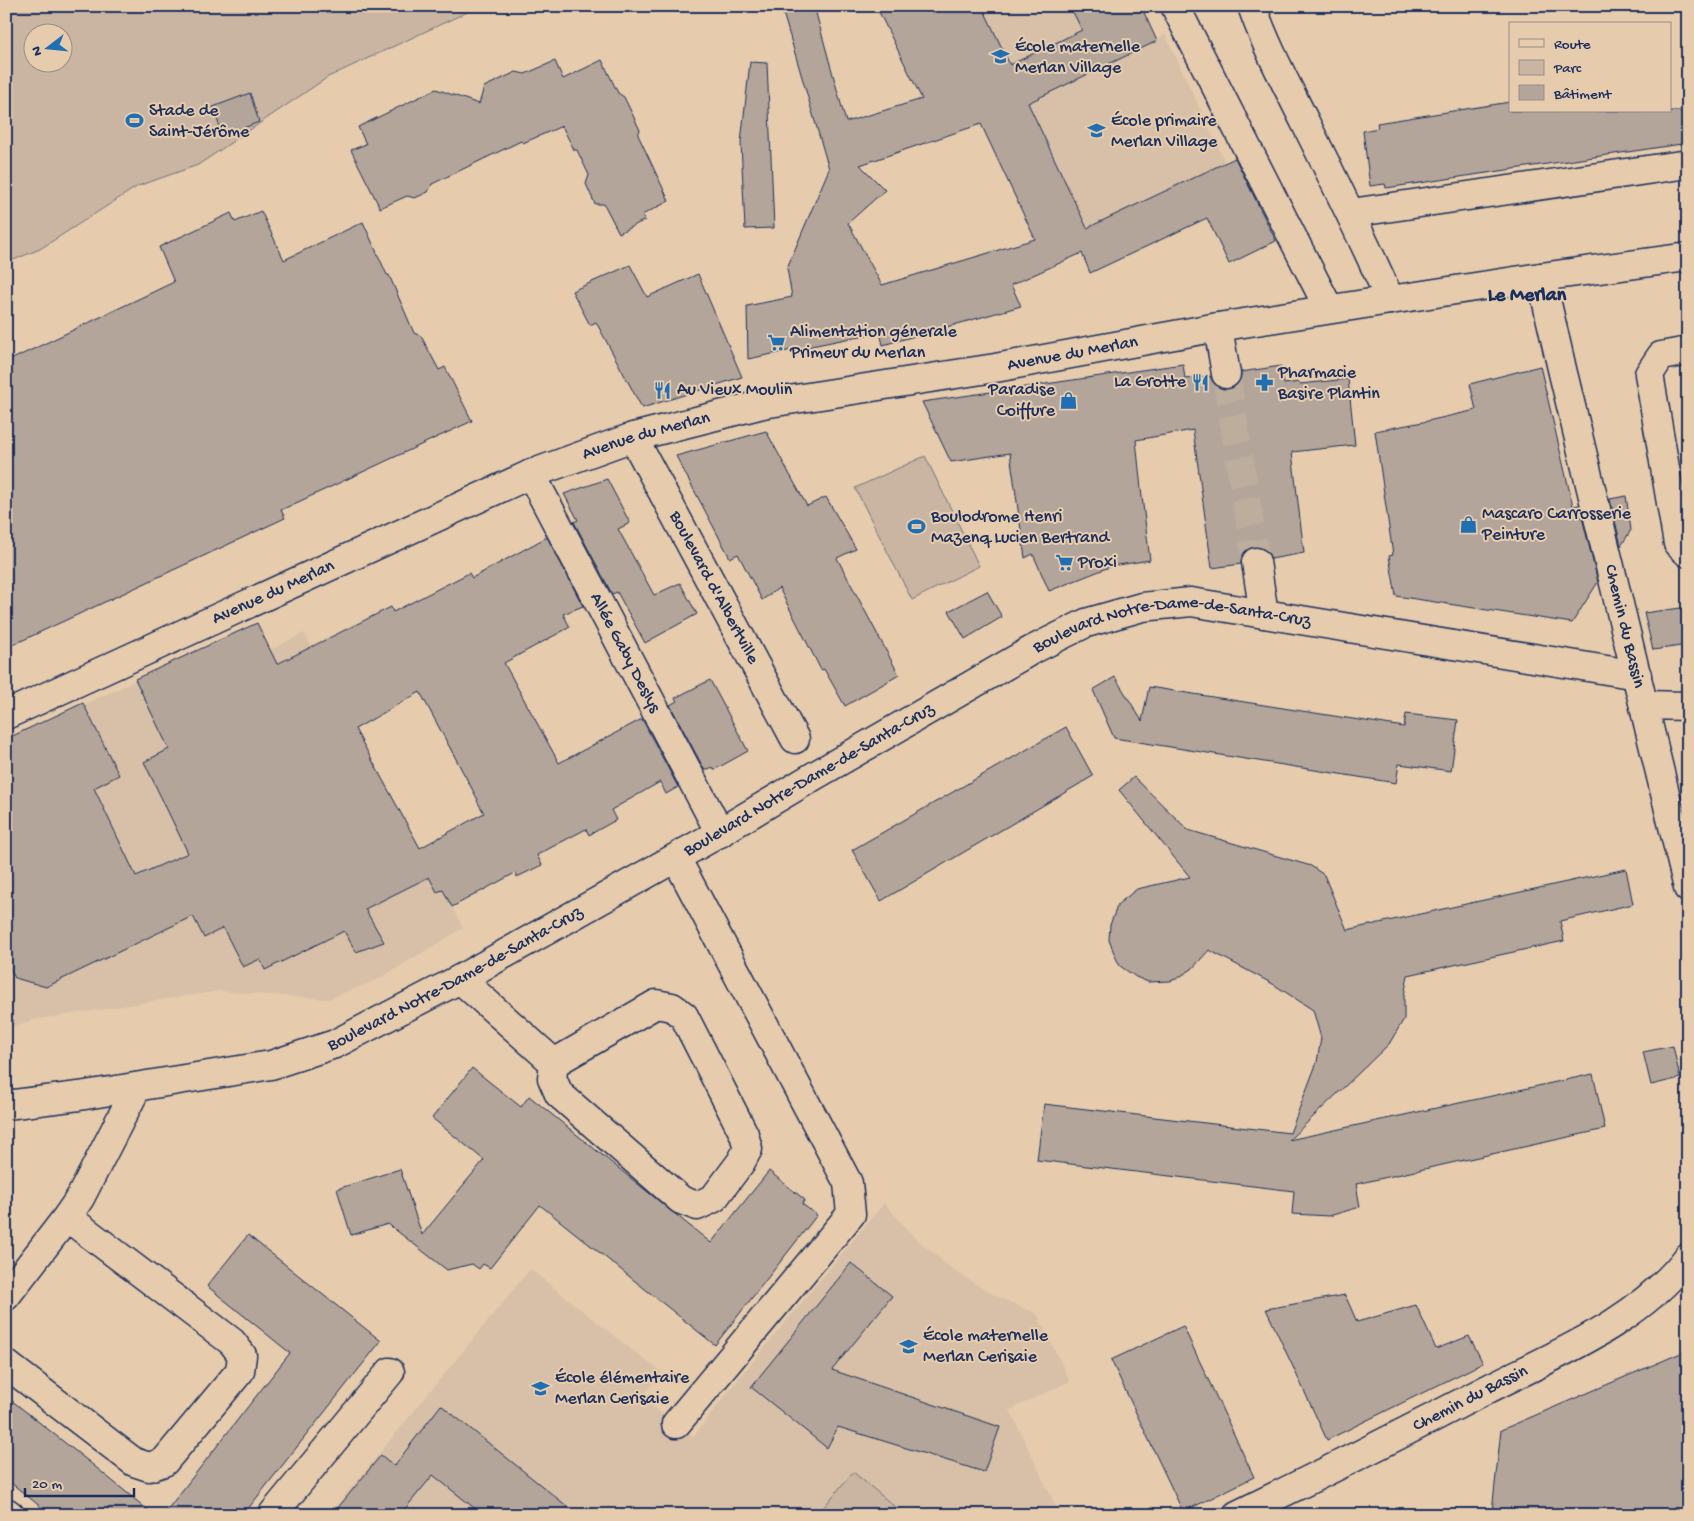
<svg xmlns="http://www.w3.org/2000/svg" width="1694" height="1521" viewBox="0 0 1694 1521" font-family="'Gochi Hand',sans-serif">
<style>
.built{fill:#d7c0a7}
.green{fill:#c9b5a1;stroke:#727280;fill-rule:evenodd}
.building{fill:#b3a599;stroke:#1b2f5e;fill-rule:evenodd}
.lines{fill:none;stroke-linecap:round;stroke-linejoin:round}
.minor-tunnel{stroke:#bdad9d;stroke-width:28;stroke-dasharray:28 14;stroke-linecap:butt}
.minor-casing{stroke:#1b2f5e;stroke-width:31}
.minor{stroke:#e6ccad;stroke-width:28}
.labels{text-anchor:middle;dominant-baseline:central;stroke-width:4;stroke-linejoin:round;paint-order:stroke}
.poi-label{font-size:18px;fill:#1b2f5e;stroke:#e6ccad;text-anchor:start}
.street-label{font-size:18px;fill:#1b2f5e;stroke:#e6ccad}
.quarter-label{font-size:20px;font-weight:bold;fill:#1b2f5e;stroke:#e6ccad}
</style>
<rect width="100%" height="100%" fill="#e6ccad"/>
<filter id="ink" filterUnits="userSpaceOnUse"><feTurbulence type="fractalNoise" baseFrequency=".02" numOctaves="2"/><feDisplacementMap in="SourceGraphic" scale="10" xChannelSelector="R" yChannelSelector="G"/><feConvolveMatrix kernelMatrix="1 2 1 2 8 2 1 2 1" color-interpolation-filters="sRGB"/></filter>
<g filter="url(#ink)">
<path class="built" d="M 925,6 L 1141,6 L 1157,41 L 1165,34 L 1225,162 L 1241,156 L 1252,179 L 1248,182 L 1276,241 L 1229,264 L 1207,218 L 1090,273 L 1081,253 L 1049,268 Z
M 256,623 L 270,650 L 304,633 L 463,928 L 377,980 L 328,999 L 219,991 L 33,1020 L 6,1029 L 6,742 Z
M 884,1203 L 913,1236 L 954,1271 L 998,1297 L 1037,1314 L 1070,1381 L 1010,1410 L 1056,1507 L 1084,1515 L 329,1515 L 530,1269 L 642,1358 L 662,1372 L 641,1398 L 693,1437 L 739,1378 Z"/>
<path class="green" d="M 6,6 L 480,6 L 328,77 L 198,165 L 138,186 L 40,249 L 6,263 ZM 32,32 L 62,32 L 62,62 L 32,62 Z
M 925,456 L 979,566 L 912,600 L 855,488 Z
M 853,1472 L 905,1515 L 817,1515 Z"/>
<path class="building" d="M 781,6 L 814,6 L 846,122 L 922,99 L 876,6 L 982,6 L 1010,65 L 1082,30 L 1070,6 L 1141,6 L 1157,41 L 1028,103 L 1087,228 L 1235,158 L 1276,241 L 1229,264 L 1207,218 L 1090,273 L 1082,253 L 1011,285 L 1021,306 L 883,345 L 880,332 L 748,359 L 747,306 L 792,297 L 787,268 L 829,169 ZM 981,124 L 1035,239 L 882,285 L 848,223 L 885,190 L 860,165 Z
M 602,60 L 618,93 L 624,97 L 640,130 L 638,135 L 669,201 L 642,215 L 645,220 L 619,233 L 604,204 L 595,204 L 586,184 L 589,175 L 577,150 L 574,150 L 562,126 L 523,143 L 521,141 L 432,184 L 428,192 L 415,198 L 407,196 L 380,208 L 351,150 L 366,144 L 358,127 L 436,89 L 479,104 L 484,87 L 516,72 L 525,74 L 555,61 L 563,79 Z
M 750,62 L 767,63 L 774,228 L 745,229 L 741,142 Z
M 250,93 L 259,122 L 223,136 L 213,107 Z
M 1510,102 L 1510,111 L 1688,111 L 1688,143 L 1386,188 L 1385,184 L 1370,186 L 1363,131 L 1378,128 L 1377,123 Z
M 261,211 L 284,260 L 363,222 L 387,275 L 389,275 L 414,333 L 421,336 L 439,370 L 445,367 L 472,421 L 281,510 L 285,518 L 6,648 L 6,362 L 174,282 L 159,247 L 231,213 L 235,222 Z
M 630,265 L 647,297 L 698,274 L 742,377 L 642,408 L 596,322 L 590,325 L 572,291 Z
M 1183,364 L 1185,379 L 1210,376 L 1214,384 L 1220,388 L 1228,389 L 1236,386 L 1240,380 L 1241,372 L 1281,366 L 1284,384 L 1299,382 L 1300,384 L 1348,379 L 1355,445 L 1292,452 L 1304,553 L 1271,559 L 1268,553 L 1262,548 L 1253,547 L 1246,550 L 1242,556 L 1241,564 L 1212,568 L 1193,430 L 1136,440 L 1141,489 L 1150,560 L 1112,566 L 1049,591 L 1033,554 L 1025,558 L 1010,453 L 951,462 L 922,402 Z
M 1540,366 L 1573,506 L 1579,505 L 1598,582 L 1572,623 L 1396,596 L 1389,556 L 1393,555 L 1375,431 L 1423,422 L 1476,410 L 1470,384 Z
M 766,431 L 807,506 L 826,497 L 856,549 L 837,558 L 899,675 L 845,706 L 824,669 L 821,670 L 779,588 L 762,600 L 738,554 L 730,558 L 676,456 Z
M 607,479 L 630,523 L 618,529 L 654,595 L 680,583 L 697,614 L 645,643 L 617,592 L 612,594 L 574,522 L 578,520 L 564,494 Z
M 1626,496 L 1631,530 L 1621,546 L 1610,499 Z
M 547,537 L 583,606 L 563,614 L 570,627 L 504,663 L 559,763 L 642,719 L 678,787 L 666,794 L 660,782 L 611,810 L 616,820 L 589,835 L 586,829 L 537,855 L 542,865 L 517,877 L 515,873 L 452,907 L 443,890 L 437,892 L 429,877 L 365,909 L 384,942 L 356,952 L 344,931 L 265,970 L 260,959 L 243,967 L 223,928 L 204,938 L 193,916 L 46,987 L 15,978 L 6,961 L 6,739 L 83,703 L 119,775 L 94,788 L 136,876 L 188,853 L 144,762 L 169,749 L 135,679 L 257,623 L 277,664 L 391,607 L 393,612 L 469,573 L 472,578 ZM 420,692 L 478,800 L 477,801 L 484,813 L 420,848 L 355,729 Z
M 987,591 L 1002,617 L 965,639 L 949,611 Z
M 1688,607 L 1688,645 L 1653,650 L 1644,613 Z
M 1115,677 L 1142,721 L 1149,687 L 1404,727 L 1406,714 L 1458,720 L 1451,771 L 1399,764 L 1396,783 L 1114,738 L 1093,690 Z
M 710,680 L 748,751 L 714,770 L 712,767 L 705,771 L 670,705 L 677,701 L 675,698 Z
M 1066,727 L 1093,776 L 881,901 L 852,850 Z
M 1134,777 L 1188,830 L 1311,866 L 1324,875 L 1347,930 L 1626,869 L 1633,904 L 1560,921 L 1564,941 L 1408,975 L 1404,996 L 1404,1019 L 1389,1044 L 1289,1140 L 1593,1074 L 1605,1129 L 1356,1184 L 1360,1207 L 1329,1216 L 1292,1214 L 1294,1191 L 1037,1160 L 1044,1104 L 1290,1133 L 1317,1062 L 1321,1038 L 1313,1010 L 1273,984 L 1209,950 L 1192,969 L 1176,979 L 1170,981 L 1148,982 L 1136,977 L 1120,966 L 1116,958 L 1109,940 L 1110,925 L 1118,904 L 1137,889 L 1190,877 L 1119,790 Z
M 1673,1046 L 1680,1078 L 1651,1085 L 1643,1052 Z
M 472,1068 L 521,1107 L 529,1096 L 711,1243 L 769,1171 L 805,1200 L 802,1204 L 817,1215 L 715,1345 L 540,1205 L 490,1268 L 483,1264 L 479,1269 L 472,1264 L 447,1270 L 388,1224 L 351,1235 L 337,1189 L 400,1169 L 422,1235 L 484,1160 L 432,1118 Z
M 248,1235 L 381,1341 L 243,1515 L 163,1515 L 290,1353 L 207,1286 Z
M 851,1263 L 892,1296 L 832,1370 L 1000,1427 L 984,1472 L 838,1427 L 827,1448 L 751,1387 Z
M 1345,1295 L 1357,1322 L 1416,1305 L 1436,1349 L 1469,1336 L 1483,1363 L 1327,1440 L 1266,1309 Z
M 1183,1326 L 1254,1477 L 1183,1512 L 1111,1360 Z
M 1688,1350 L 1688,1515 L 1527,1515 L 1492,1511 L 1501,1430 Z
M 6,1396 L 93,1465 L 154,1515 L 51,1515 L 6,1479 Z
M 441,1405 L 456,1417 L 578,1515 L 483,1515 L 433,1475 L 400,1515 L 332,1515 L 381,1455 L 394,1466 Z"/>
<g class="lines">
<path class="minor-tunnel" d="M 1226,374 L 1256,562"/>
<defs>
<g id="minor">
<path d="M 1175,6 L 1329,309"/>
<path d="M 1252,6 C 1266,47 1287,85 1306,124 C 1335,182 1364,240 1390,300"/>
<path d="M 1351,213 L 1688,164"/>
<path id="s1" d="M 1541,277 L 1562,369 L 1688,888"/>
<path d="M 1218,327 L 1226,374"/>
<path d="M 1688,351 L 1661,356 L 1649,374 L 1678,544 L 1688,553"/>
<path id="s2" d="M 633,437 L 795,739"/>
<path id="s3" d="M 531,474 L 720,833"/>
<path d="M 1256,562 L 1264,614"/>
<path d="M 1644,705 L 1688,706"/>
<path id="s4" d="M 6,715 L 531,474 L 633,437 L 763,404 L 995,368 L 1218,327 L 1390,300 L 1541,277 L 1688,257"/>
<path d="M 460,979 L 554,1063 L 552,1078 L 559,1094 L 681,1200 L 697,1206 L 714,1198 L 741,1162 L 748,1149 L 744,1134 L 684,1016 L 672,1007 L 656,1004 L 554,1063"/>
<path id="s5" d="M 6,1105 L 79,1096 L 271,1065 L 335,1044 L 460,979 L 707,840 L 814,776 L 1032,650 L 1086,623 L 1142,607 L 1191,602 L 1637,675"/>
<path d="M 6,1296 L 67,1217 L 80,1198 L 137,1087"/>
<path d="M 6,1364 L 134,1462 L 149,1467 L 164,1462 L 240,1371 L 242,1355 L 232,1342 L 67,1217"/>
<path d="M 676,1424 L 851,1214 L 848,1183 L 676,858"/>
<path d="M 6,1512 L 10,1515"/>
<path d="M 272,1515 L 390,1372"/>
<path id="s6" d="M 1237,1515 C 1320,1475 1402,1434 1484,1391 C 1556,1354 1638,1323 1688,1257"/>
</g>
</defs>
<use href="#minor" class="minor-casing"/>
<use href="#minor" class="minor"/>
</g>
</g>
<defs>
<symbol id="school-bare" viewBox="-9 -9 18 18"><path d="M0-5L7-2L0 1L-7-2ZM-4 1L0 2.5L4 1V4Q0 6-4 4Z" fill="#1f6fb2" stroke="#e6ccad" stroke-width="2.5" paint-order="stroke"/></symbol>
<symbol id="stadium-bare" viewBox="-9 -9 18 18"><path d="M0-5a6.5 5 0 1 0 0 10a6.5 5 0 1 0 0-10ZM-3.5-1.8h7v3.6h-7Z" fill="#1f6fb2" stroke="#e6ccad" stroke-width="2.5" paint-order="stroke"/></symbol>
<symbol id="supermarket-bare" viewBox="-9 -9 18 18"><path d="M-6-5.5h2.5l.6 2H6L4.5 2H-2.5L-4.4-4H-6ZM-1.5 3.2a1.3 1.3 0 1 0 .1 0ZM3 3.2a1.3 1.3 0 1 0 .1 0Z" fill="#1f6fb2" stroke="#e6ccad" stroke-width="2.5" paint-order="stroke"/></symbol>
<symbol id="restaurant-bare" viewBox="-9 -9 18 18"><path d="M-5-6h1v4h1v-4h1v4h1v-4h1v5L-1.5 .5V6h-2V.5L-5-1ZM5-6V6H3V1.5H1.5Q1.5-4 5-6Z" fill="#1f6fb2" stroke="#e6ccad" stroke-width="2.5" paint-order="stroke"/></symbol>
<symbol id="pharmacy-bare" viewBox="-9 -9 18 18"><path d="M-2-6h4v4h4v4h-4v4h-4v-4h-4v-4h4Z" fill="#1f6fb2" stroke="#e6ccad" stroke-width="2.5" paint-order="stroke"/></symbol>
<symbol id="shop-bare" viewBox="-9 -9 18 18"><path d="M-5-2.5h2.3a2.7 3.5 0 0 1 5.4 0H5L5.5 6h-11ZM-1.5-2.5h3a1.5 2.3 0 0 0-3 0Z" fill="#1f6fb2" stroke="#e6ccad" stroke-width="2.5" paint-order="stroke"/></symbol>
</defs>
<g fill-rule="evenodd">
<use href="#school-bare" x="988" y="44" width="25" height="25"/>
<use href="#stadium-bare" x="122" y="108" width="25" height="25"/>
<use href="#school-bare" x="1084" y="118" width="25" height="25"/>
<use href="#supermarket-bare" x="764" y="330" width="25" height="25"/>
<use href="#restaurant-bare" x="1188" y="370" width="25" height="25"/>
<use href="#pharmacy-bare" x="1252" y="370" width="25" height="25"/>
<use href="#restaurant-bare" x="650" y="378" width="25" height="25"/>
<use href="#shop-bare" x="1056" y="388" width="25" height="25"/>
<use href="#shop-bare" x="1456" y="512" width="25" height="25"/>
<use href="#stadium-bare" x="904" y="514" width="25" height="25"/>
<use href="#supermarket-bare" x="1052" y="550" width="25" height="25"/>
<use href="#school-bare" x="896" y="1334" width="25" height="25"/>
<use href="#school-bare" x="528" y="1376" width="25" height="25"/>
</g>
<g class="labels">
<g class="poi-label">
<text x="1015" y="47">École maternelle<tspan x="1015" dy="21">Merlan Village</tspan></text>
<text x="149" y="111">Stade de<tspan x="149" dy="21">Saint-Jérôme</tspan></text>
<text x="1111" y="121">École primaire<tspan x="1111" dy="21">Merlan Village</tspan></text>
<text x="790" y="332">Alimentation génerale<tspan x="790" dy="21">Primeur du Merlan</tspan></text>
<text x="1278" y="373">Pharmacie<tspan x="1278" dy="21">Basire Plantin</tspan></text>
<text x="1186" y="382" text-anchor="end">La Grotte</text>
<text x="677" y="390">Au Vieux Moulin</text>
<text x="1055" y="390" text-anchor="end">Paradise<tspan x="1055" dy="21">Coiffure</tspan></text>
<text x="1482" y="514">Mascaro Carrosserie<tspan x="1482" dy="21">Peinture</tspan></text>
<text x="931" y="517">Boulodrome Henri<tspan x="931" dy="21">Mazenq Lucien Bertrand</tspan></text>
<text x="1078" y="563">Proxi</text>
<text x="923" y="1336">École maternelle<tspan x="923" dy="21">Merlan Cerisaie</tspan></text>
<text x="555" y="1378">École élémentaire<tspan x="555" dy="21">Merlan Cerisaie</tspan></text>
</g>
<g class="street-label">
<text stroke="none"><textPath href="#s4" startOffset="1134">Avenue du Merlan</textPath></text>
<text stroke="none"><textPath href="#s4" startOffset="699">Avenue du Merlan</textPath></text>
<text stroke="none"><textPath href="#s2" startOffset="171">Boulevard d'Albertville</textPath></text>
<text stroke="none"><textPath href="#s4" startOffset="294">Avenue du Merlan</textPath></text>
<text stroke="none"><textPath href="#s1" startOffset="359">Chemin du Bassin</textPath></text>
<text stroke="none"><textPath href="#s5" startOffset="1282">Boulevard Notre-Dame-de-Santa-Cruz</textPath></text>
<text stroke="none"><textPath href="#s3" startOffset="202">Allée Gaby Deslys</textPath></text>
<text stroke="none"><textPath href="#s5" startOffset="878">Boulevard Notre-Dame-de-Santa-Cruz</textPath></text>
<text stroke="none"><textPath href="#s5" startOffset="472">Boulevard Notre-Dame-de-Santa-Cruz</textPath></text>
<text stroke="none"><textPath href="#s6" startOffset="261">Chemin du Bassin</textPath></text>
</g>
<g class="quarter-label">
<text x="1527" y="296">Le Merlan</text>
</g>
</g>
<rect width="1694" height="1521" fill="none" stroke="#e6ccad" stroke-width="25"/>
<rect x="12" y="12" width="1669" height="1496" fill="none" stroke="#1b2f5e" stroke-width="2" filter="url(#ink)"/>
<rect x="1509" y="22" width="162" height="90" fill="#e6ccad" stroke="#958d8d"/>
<rect x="1519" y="39" width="25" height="8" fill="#e6ccad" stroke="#958d8d"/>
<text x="1554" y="48" font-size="15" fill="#1b2f5e">Route</text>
<rect x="1519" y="60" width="25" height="15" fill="#c9b5a1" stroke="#958d8d"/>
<text x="1554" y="72" font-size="15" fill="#1b2f5e">Parc</text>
<rect x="1519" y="85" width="25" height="15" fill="#b3a599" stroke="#958d8d"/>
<text x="1554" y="98" font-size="15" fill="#1b2f5e">Bâtiment</text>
<g transform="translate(48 48) rotate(254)"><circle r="24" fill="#e6ccad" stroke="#958d8d"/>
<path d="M0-4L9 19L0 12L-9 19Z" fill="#1f6fb2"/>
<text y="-8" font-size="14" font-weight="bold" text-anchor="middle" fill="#1b2f5e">N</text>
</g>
<path d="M25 1488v8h109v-8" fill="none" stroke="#1b2f5e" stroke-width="2.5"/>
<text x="32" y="1488" font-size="15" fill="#1b2f5e" stroke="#e6ccad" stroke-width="4" paint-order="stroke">20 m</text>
</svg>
